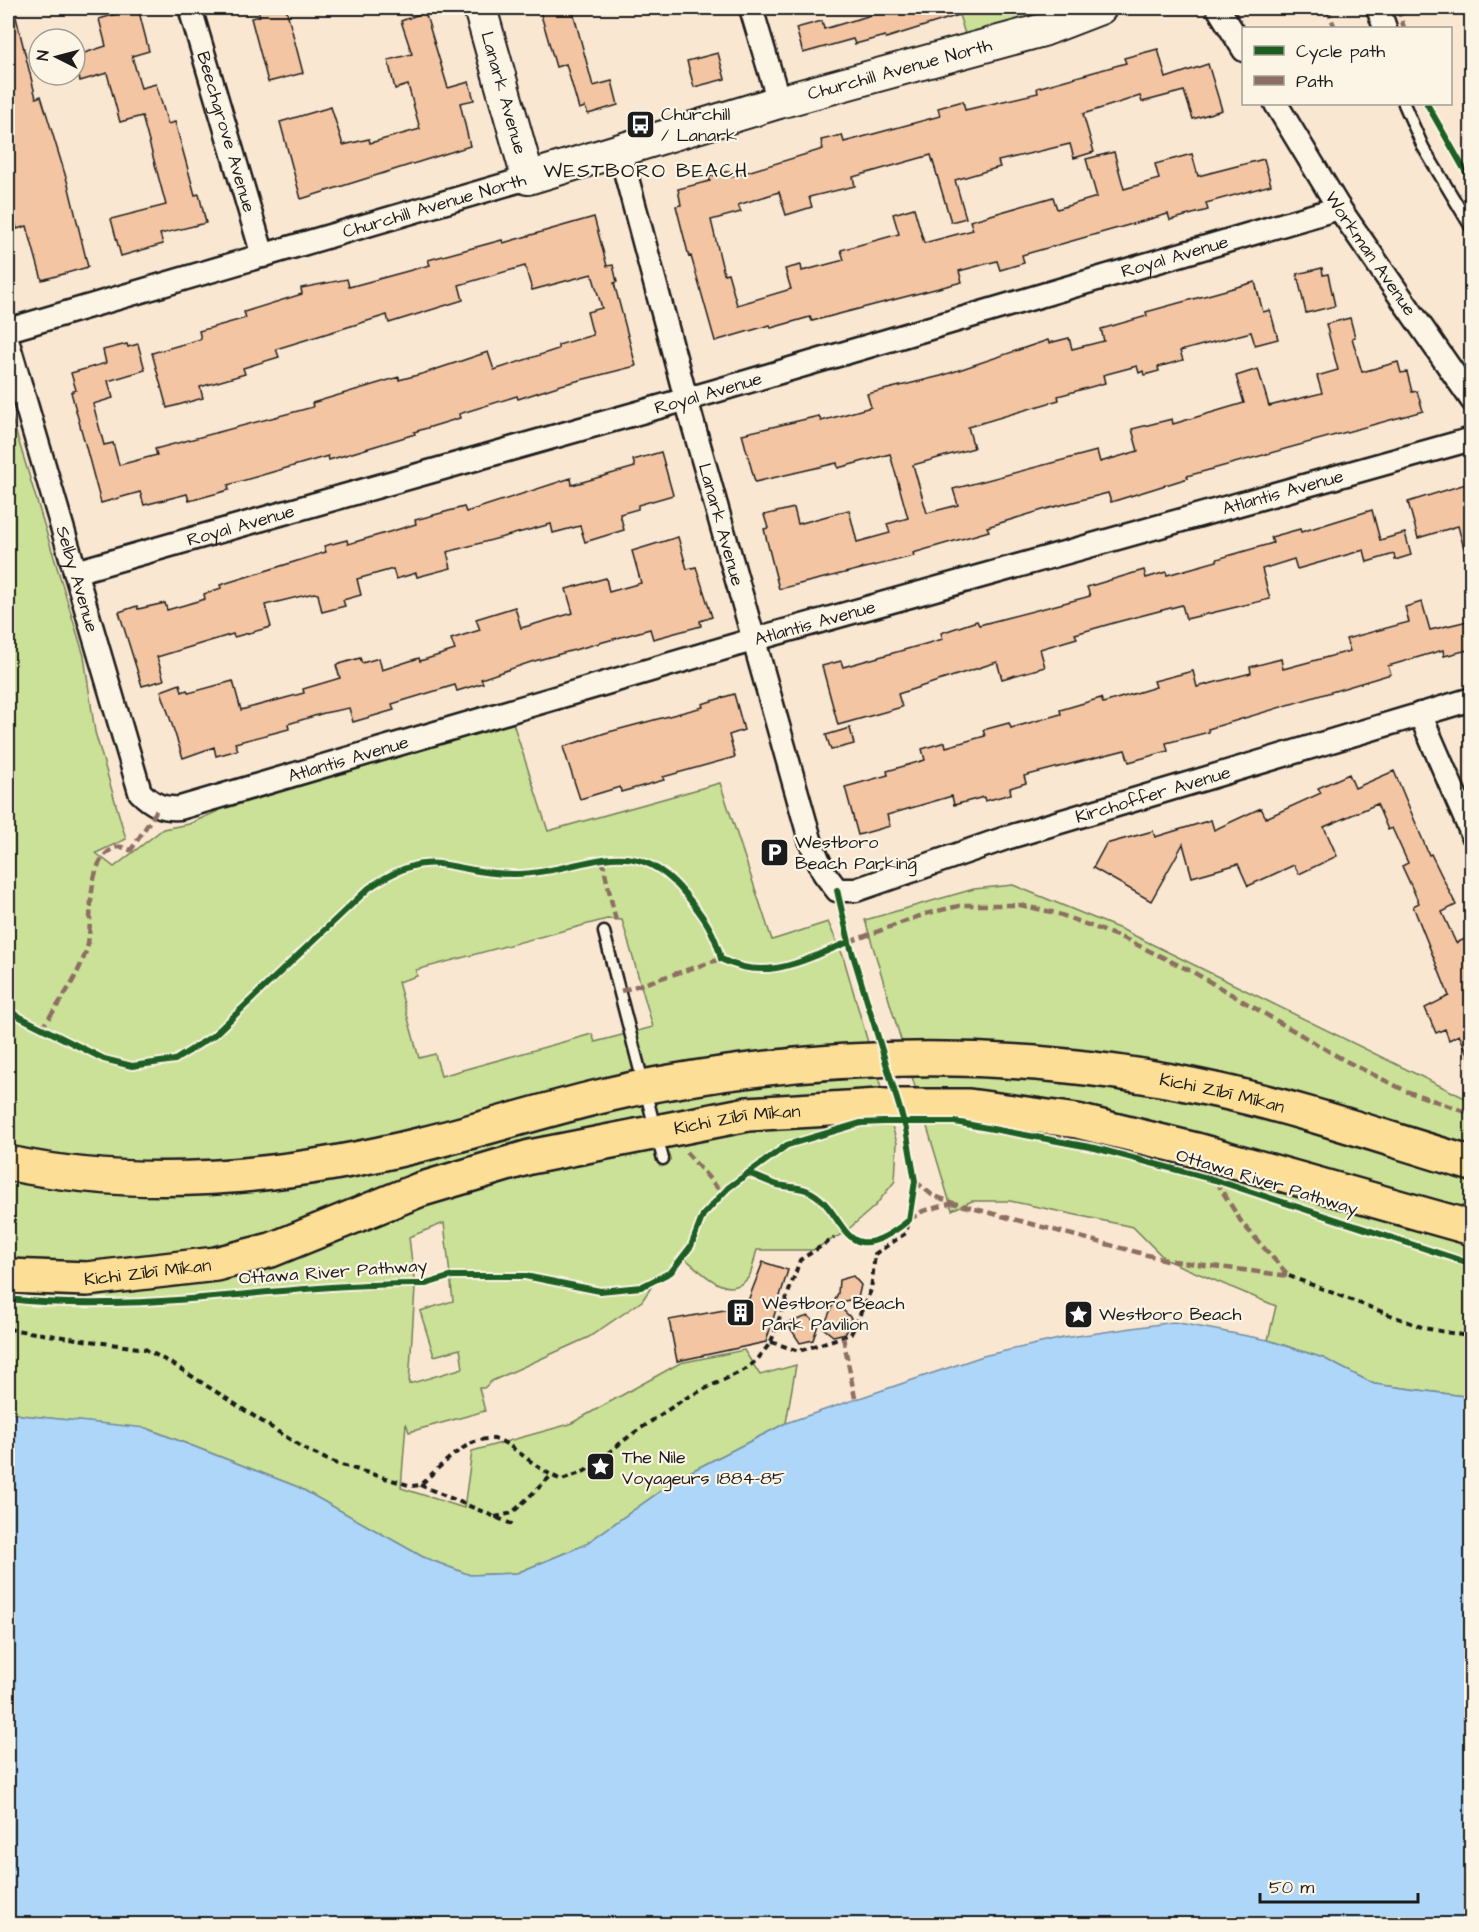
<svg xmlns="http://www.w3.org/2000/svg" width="1479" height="1932" viewBox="0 0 1479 1932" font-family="'Architects Daughter',sans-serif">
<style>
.green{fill:#cae197;stroke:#737e5a;stroke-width:1.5;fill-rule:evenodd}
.water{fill:#add6f8;stroke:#738ca0;stroke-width:1.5}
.building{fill:#f4c5a3;stroke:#1c1c1c;stroke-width:1.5}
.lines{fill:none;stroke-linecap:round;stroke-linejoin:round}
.lane-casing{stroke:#1c1c1c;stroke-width:15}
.street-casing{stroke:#1c1c1c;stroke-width:27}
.secondary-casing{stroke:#1c1c1c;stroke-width:36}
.highway-casing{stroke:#1c1c1c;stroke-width:38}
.path{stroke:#1c1c1c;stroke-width:4;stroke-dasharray:6 4.5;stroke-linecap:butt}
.lane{stroke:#fcf5e5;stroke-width:10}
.street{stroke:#fcf5e5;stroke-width:22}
.secondary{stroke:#fcf5e5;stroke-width:32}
.highway{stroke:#fdde96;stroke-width:33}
.quiet{stroke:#8d6e63;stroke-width:4.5;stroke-dasharray:9 4.5;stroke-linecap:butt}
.cycleway-casing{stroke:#fcf5e5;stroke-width:10}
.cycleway{stroke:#1b5e20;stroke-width:6}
.labels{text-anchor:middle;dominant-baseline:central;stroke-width:4.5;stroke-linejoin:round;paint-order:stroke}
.street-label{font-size:18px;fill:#1c1c1c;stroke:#fcf5e5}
.poi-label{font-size:18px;fill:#1c1c1c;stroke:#fcf5e5;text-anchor:start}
.neighbourhood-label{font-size:20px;letter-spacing:1.5px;fill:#1c1c1c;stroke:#fcf5e5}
</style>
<rect width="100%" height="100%" fill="#fae7d1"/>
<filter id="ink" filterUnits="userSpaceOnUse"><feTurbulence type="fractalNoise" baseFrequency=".0167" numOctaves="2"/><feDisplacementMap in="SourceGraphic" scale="12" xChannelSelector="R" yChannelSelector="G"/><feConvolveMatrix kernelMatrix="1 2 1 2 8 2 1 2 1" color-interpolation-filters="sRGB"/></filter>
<g filter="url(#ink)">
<path class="green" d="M 957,8 L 1078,8 L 967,41 Z
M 8,406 L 84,656 L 95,732 L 126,839 L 96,853 L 114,867 L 163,829 L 189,824 L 220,810 L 513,723 L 548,831 L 720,783 L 772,940 L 828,922 L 843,956 L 897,1143 L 895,1181 L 875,1206 L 844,1233 L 813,1250 L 757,1250 C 754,1258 753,1272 748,1278 C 727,1303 699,1269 682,1256 L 652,1286 L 642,1301 L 589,1337 L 492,1381 L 484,1388 L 479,1388 L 485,1411 L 409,1432 L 406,1423 L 401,1488 L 464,1508 L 472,1451 L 570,1424 L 680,1363 L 744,1350 L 760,1375 L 796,1365 L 786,1423 L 682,1476 L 584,1545 L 517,1573 L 470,1575 L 423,1557 L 298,1487 L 149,1429 L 21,1415 L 8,1411 ZM 607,919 L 622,920 L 653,1027 L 595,1042 L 592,1034 L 441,1076 L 435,1054 L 419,1058 L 398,982 L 417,976 L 416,970 ZM 444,1223 L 453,1301 L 420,1311 L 434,1356 L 460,1349 L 463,1368 L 409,1384 L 415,1288 L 409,1237 Z
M 1013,885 L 1123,930 L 1471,1101 L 1471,1397 L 1374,1384 L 1323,1358 L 1268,1340 L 1276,1306 L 1166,1260 L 1133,1227 L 1010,1201 L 972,1201 L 952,1210 L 865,920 L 974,889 Z"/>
<path class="water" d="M 1174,1322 L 1268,1340 L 1323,1358 L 1374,1384 L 1471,1397 L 1471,1924 L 8,1924 L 8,1411 L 21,1415 L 146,1428 L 298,1487 L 423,1557 L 470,1575 L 517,1573 L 584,1545 L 682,1476 L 786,1423 L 983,1356 L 1063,1338 Z"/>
<path class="building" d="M 138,8 L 149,51 L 132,56 L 141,88 L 156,84 L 168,124 L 175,122 L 195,195 L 199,194 L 206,223 L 160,234 L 163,244 L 121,256 L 111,219 L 166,205 L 142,116 L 120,122 L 107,73 L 80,81 L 75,56 L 106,46 L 99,19 Z
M 257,8 L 286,8 L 303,73 L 268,82 L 251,18 L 260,16 Z
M 539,8 L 572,8 L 593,86 L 612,81 L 618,105 L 588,114 L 585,107 L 579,109 L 566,64 L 556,67 Z
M 895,8 L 971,8 L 972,11 L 886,38 L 885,36 L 855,44 L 853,39 L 803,53 L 796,28 L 822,21 L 824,29 Z
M 14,9 L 36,98 L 41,96 L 68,184 L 88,267 L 42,280 L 27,226 L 17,229 L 8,194 L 8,10 Z
M 425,12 L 448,88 L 469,82 L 474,100 L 460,103 L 470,146 L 301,199 L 280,122 L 331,107 L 343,145 L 369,139 L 370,143 L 420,129 L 408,85 L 395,89 L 388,60 L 412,54 L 401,21 Z
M 1158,49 L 1166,78 L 1208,64 L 1222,110 L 1193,119 L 1184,91 L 1142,102 L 1140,96 L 1083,114 L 1094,152 L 1074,158 L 1070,144 L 998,161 L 1000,167 L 955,180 L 966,218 L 951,222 L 931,155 L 853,177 L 855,186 L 809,197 L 812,207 L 786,215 L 779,192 L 738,205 L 741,212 L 711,220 L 724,274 L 728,273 L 737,305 L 791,289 L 785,269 L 801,265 L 802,271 L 844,260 L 841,250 L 899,234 L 893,214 L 914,208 L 924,243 L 973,230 L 970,221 L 1053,197 L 1057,209 L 1097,197 L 1086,159 L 1114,152 L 1124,189 L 1159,179 L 1155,164 L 1192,154 L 1198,176 L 1264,159 L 1271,185 L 1206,203 L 1208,210 L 1170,220 L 1168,214 L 1022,255 L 1024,263 L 1000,270 L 997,261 L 959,271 L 962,282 L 812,321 L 810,317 L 771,328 L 770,325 L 715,341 L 691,256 L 689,257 L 676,206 L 681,205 L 678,189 L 710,181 L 709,177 L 729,171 L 731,177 L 823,149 L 821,140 L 842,135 L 844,142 L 940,116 L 938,108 L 963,101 L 965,110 L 1038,93 L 1037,88 L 1126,63 L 1124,58 Z
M 718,53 L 725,79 L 694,87 L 687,61 Z
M 594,217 L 607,266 L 613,265 L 617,282 L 614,283 L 636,366 L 561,385 L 518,399 L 517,396 L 459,414 L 460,418 L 414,432 L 415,434 L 329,460 L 328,456 L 276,471 L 228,485 L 229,490 L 189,501 L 187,494 L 144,505 L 140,492 L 101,503 L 71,392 L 76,390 L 71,373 L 106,363 L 103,350 L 127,344 L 128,347 L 138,344 L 145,370 L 108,381 L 113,398 L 93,404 L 104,445 L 113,443 L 119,465 L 157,455 L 155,449 L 313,407 L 312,403 L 399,377 L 399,380 L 425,373 L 488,352 L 494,370 L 558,349 L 558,345 L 593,335 L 587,312 L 602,308 L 592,274 L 532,290 L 525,266 L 459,285 L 463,300 L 389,323 L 387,315 L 276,349 L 279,357 L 243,368 L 245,374 L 200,387 L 203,398 L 167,408 L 152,353 L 201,339 L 199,331 L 246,318 L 244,312 L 302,294 L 301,288 L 347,279 L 349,287 L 430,265 L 428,260 L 502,240 L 503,243 Z
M 1322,268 L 1323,275 L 1328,274 L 1335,306 L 1306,313 L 1297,274 Z
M 1255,282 L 1263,312 L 1270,310 L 1278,339 L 1255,345 L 1251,332 L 1180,351 L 1183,360 L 1158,367 L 1159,371 L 1144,375 L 1143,371 L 1139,373 L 1137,366 L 1103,375 L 1105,383 L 1058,396 L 1059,400 L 968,427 L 974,448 L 913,465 L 927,513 L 958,505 L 953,489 L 1097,451 L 1100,462 L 1138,451 L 1132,429 L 1172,419 L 1173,424 L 1244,403 L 1236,376 L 1258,369 L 1269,406 L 1322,393 L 1317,376 L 1338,370 L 1326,324 L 1350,318 L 1355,337 L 1352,338 L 1362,372 L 1398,362 L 1401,373 L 1407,372 L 1412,392 L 1417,391 L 1423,411 L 1187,476 L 1188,478 L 1111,502 L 1108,493 L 1046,509 L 987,527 L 989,531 L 913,553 L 914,556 L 779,589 L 764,529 L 768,528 L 764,515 L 794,508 L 798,524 L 849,510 L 857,542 L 890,533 L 887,524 L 908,518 L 890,454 L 838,468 L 837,463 L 755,482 L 742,434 L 819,416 L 821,421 L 871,407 L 867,394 L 941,376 L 1048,340 L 1049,343 L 1069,338 L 1072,349 L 1104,341 L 1101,329 L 1147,316 L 1146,312 Z
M 661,452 L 673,495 L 638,505 L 638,509 L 620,514 L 624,530 L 585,542 L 580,526 L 553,533 L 551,524 L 447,552 L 451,568 L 417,577 L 416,573 L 396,579 L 393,569 L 357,579 L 361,595 L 343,600 L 345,606 L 322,612 L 318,594 L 314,593 L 265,605 L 271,627 L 234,637 L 233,634 L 157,657 L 164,680 L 142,686 L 119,612 L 137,606 L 138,609 L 165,603 L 167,610 L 205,599 L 204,594 L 221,588 L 220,585 L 326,552 L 324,546 L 347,540 L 348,544 L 396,530 L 416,524 L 415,520 L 464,507 L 466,512 L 571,478 L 572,485 L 635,467 L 633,460 Z
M 1472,482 L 1472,555 L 1466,556 L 1458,526 L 1418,538 L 1408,502 Z
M 1372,510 L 1380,540 L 1405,533 L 1411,555 L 1395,560 L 1394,554 L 1367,562 L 1364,550 L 1297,569 L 1294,559 L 1262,569 L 1270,599 L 1186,619 L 1182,605 L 1117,622 L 1075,634 L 1077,638 L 1040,649 L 1045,667 L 1002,679 L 997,662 L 898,694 L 902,707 L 838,725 L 822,666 L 841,661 L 843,667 L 943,639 L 941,633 L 977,621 L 979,625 L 1083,598 L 1090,596 L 1087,587 L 1144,570 L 1146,578 L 1166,572 L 1167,575 L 1217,561 L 1217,559 L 1273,543 L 1271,537 L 1300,529 L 1301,532 Z
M 678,537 L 687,569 L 696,567 L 712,617 L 700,621 L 701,626 L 653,639 L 650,629 L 531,662 L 481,679 L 483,683 L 457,691 L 455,685 L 392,704 L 394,710 L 353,722 L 349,708 L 324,713 L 288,724 L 289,729 L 235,743 L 238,750 L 216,756 L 214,747 L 183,758 L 161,691 L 180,684 L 182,692 L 187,690 L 189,693 L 233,681 L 241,710 L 304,693 L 303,689 L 340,678 L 336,665 L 360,658 L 362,663 L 379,658 L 382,670 L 419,658 L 420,661 L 455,650 L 451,639 L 480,630 L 476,619 L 515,607 L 521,628 L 573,613 L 566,589 L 606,578 L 609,592 L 641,583 L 632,551 Z
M 1422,602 L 1430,630 L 1472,620 L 1472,649 L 1444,656 L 1443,650 L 1388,666 L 1391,674 L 1208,729 L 1209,732 L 1166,743 L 1168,751 L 1129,762 L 1125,750 L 1024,776 L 1026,783 L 1010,788 L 1011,794 L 985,801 L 984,797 L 954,805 L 952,796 L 887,815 L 890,826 L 858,835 L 845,787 L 888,775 L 887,771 L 925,760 L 922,749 L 945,742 L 946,747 L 985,736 L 983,730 L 1009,723 L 1011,728 L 1061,714 L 1060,710 L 1101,698 L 1103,703 L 1156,687 L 1154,681 L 1193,671 L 1197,687 L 1251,673 L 1250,667 L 1281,659 L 1283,669 L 1350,651 L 1346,639 L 1409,622 L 1405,607 Z
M 734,694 L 744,730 L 729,735 L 735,757 L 663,777 L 664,780 L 621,792 L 620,787 L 580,799 L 563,747 L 605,733 L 703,707 L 702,704 Z
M 850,728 L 854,744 L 831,750 L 826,735 Z
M 1394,771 L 1429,855 L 1431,854 L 1456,905 L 1442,912 L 1456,943 L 1472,936 L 1472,1062 L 1459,1035 L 1449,1040 L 1445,1029 L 1436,1033 L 1425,1008 L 1449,996 L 1413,906 L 1419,903 L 1402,866 L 1408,863 L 1392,828 L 1388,830 L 1377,804 L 1324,827 L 1337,856 L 1299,874 L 1294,865 L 1248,886 L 1238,864 L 1192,877 L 1183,844 L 1151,901 L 1093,868 L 1106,844 L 1153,831 L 1155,837 L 1211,820 L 1214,830 L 1261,808 L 1266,818 L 1321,793 L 1318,788 L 1349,774 L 1355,788 Z
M 763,1262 L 788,1270 L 766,1342 L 677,1361 L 669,1320 L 746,1306 Z
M 853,1276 L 861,1285 L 858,1298 L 836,1303 L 851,1318 L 849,1326 L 846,1333 L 833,1336 L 823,1328 L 838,1293 L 839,1280 Z
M 808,1316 L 818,1325 L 813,1340 L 800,1343 L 787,1323 Z"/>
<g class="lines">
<defs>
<path id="lane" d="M 1404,104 L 1423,147 L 1472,229
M 604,932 L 663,1159"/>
<g id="street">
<path id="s1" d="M 190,8 L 263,256"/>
<path d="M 751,8 L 779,102"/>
<path d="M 1218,8 L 1244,50"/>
<path d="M 1378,8 L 1385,28"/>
<path id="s2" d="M 1276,104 L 1339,208 L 1472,400"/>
<path id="s3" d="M 620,152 L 686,399 L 811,843 L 824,873 L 837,890 L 856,890 L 1006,838 L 1472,699"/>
<path id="s4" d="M 8,330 L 528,178"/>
<path id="s5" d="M 8,343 L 140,792 C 153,805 162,809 180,808 L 756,639 L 1472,439"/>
<path id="s6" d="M 75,572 L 712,392 L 1339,208"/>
<path d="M 1420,714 L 1472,834"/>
</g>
<g id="secondary">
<path id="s7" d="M 480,8 L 528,178 L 779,102 L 1043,30 L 1100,8"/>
</g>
<g id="highway">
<path id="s8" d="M 8,1163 C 146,1192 287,1178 423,1144 C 505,1124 586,1096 670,1082 C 852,1050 1039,1050 1220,1091 C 1305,1110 1388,1139 1472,1164"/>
<path id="s9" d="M 8,1276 L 87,1279 L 216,1264 L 271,1250 L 419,1190 L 530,1157 L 748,1114 L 880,1106 L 969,1106 L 1077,1121 L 1196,1150 L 1472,1228"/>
</g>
</defs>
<use href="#lane" class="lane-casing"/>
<use href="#street" class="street-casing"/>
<use href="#secondary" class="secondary-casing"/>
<use href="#highway" class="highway-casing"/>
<path class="path" d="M 1289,1276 L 1424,1328 L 1472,1337
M 8,1329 L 145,1349 L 176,1366 L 308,1451 L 335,1463 L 412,1486 L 420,1485 C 439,1469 473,1427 503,1442 C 524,1454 539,1471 562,1480 L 585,1471 L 631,1435 L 684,1399 L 744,1370 L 757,1360 L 771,1342 L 800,1260 L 834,1238
M 771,1342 L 799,1351 L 851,1334 L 871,1290 L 875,1254 L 906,1233 L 909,1220
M 420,1485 L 514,1525
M 495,1517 L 512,1513 L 551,1476"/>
<use href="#lane" class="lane"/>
<use href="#street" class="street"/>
<use href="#secondary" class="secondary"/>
<use href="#highway" class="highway"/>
<path class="quiet" d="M 1327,8 L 1335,28
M 1398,8 L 1404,28
M 602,859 L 616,921
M 849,942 L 925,914 L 963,905 L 1020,905 L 1056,913 L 1125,939 L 1193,972 L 1344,1060 L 1406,1091 L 1472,1114
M 621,991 L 721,959
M 41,1029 C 58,1005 78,978 87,948 C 94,922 83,856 118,847 C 123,846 127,850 131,850 L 159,807
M 686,1152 L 722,1193
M 915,1181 L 932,1195 L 953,1203 L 1166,1260 L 1289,1276
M 1216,1181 L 1242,1223 L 1289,1276
M 909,1220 L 923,1211 L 953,1203
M 843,1337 L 855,1398"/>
<defs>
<path id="cycleway" d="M 1427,104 L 1472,183
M 8,1011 L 104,1059 L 132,1066 L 175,1060 L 214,1035 L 369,888 C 435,843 446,874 513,874 C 585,874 631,826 686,895 C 703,916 715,932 721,959 C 768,983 805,959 849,942
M 748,1173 C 758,1177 768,1182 778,1185 C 787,1187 798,1187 806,1190 C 849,1207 838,1278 909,1220 L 915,1181 L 906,1129 L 849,942 L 837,890
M 8,1299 C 147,1315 286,1282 426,1284 L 452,1276 L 525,1276 L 600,1291 L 641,1287 L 671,1272 L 691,1246 L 703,1215 L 728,1188 L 787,1145 L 861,1123 L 884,1122 L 955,1122 L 1095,1148 L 1215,1180 L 1472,1264"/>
</defs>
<use href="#cycleway" class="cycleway-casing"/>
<use href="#cycleway" class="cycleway"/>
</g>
</g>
<defs>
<symbol id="bus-square" viewBox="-11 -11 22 22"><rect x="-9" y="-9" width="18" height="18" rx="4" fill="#1c1c1c" stroke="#fcf5e5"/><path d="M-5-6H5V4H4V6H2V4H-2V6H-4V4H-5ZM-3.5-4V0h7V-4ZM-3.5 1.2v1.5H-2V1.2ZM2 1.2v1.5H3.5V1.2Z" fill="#fff"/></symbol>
<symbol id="parking-square" viewBox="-11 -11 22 22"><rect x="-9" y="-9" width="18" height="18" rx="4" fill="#1c1c1c" stroke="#fcf5e5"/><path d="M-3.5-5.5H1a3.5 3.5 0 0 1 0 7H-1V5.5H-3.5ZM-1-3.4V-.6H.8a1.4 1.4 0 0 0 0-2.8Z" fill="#fff"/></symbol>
<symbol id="building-square" viewBox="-11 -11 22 22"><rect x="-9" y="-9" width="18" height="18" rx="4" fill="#1c1c1c" stroke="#fcf5e5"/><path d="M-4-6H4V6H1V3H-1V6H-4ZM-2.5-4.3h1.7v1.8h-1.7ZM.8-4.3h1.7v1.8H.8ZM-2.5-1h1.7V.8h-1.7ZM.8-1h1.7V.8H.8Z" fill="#fff"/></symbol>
<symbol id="sight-square" viewBox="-11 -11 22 22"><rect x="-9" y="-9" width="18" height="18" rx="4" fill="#1c1c1c" stroke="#fcf5e5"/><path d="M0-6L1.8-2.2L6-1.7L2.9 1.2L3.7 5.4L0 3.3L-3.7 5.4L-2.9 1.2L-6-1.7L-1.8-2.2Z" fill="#fff"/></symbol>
</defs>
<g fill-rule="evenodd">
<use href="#bus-square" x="624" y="108" width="33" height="33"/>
<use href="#parking-square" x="758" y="836" width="33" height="33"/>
<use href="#building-square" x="724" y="1296" width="33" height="33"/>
<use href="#sight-square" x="1062" y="1298" width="33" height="33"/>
<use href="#sight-square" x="584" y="1450" width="33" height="33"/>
</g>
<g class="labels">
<g class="street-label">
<text stroke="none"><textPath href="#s7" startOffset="564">Churchill Avenue North</textPath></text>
<text stroke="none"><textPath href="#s7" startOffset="88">Lanark Avenue</textPath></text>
<text stroke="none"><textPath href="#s1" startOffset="129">Beechgrove Avenue</textPath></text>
<text stroke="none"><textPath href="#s4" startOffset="444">Churchill Avenue North</textPath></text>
<text stroke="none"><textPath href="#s2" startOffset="177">Workman Avenue</textPath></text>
<text stroke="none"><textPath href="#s6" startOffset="1144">Royal Avenue</textPath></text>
<text stroke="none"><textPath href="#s6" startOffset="658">Royal Avenue</textPath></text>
<text stroke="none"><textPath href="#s5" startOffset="1660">Atlantis Avenue</textPath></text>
<text stroke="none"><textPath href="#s3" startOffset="386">Lanark Avenue</textPath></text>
<text stroke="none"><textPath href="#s6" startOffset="172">Royal Avenue</textPath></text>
<text stroke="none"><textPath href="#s5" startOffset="246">Selby Avenue</textPath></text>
<text stroke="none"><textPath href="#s5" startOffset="1174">Atlantis Avenue</textPath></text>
<text stroke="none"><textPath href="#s5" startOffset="688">Atlantis Avenue</textPath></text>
<text stroke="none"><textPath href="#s3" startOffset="1102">Kirchoffer Avenue</textPath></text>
<text stroke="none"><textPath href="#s8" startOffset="1230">Kichi Zībī Mīkan</textPath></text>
<text stroke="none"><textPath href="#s9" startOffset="752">Kichi Zībī Mīkan</textPath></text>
<text transform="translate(1267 1182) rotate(17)">Ottawa River Pathway</text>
<text stroke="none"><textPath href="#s9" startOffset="140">Kichi Zībī Mīkan</textPath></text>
<text transform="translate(333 1272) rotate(-4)">Ottawa River Pathway</text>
</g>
<g class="poi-label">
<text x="661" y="114">Churchill<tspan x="661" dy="21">/ Lanark</tspan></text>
<text x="795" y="842">Westboro<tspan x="795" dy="21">Beach Parking</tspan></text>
<text x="762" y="1303">Westboro Beach<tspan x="762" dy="21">Park Pavilion</tspan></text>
<text x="1099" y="1314">Westboro Beach</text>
<text x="622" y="1457">The Nile<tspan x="622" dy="21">Voyageurs 1884-85</tspan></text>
</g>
<g class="neighbourhood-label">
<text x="646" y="171">WESTBORO BEACH</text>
</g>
</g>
<rect width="1479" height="1932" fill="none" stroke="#fcf5e5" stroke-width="30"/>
<rect x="15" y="15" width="1449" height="1902" fill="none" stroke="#1c1c1c" stroke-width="2" filter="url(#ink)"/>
<rect x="1242" y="27" width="210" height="78" fill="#fcf5e5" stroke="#a29e95" stroke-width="1.5"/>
<rect x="1254" y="46" width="30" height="9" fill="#1b5e20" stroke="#a29e95" stroke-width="1.5"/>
<text x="1296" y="57" font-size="18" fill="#1c1c1c">Cycle path</text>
<rect x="1254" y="76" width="30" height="9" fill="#8d6e63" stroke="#a29e95" stroke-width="1.5"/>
<text x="1296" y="87" font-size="18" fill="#1c1c1c">Path</text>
<g transform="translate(57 57) rotate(276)"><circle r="28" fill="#fcf5e5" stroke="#a29e95" stroke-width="1.5"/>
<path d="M0-4.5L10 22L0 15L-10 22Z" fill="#1c1c1c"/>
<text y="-9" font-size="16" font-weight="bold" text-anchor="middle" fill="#1c1c1c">N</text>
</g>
<path d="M1260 1893v9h158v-9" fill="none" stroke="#1c1c1c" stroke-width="3"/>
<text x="1269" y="1893" font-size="18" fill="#1c1c1c" stroke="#fcf5e5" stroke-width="4.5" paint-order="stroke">50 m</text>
</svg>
